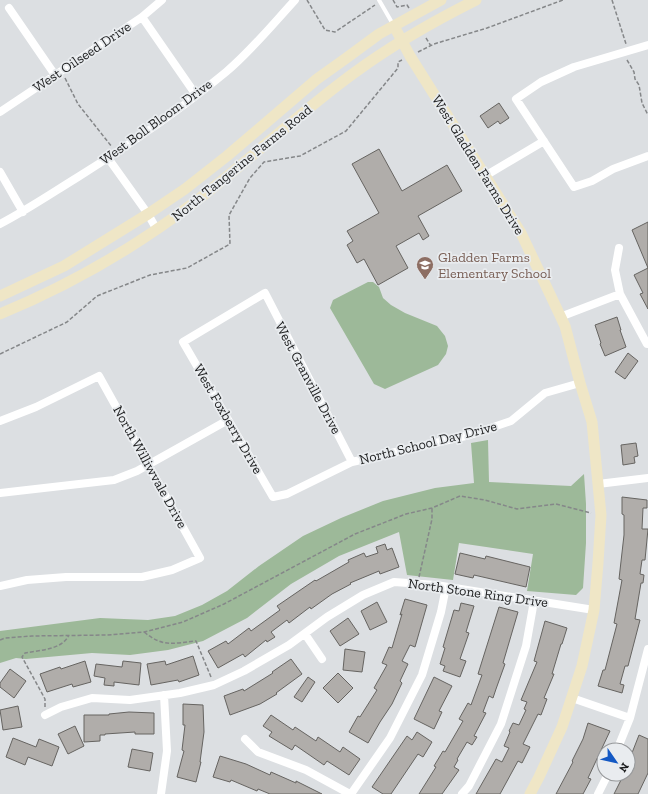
<svg xmlns="http://www.w3.org/2000/svg" width="648" height="794" viewBox="0 0 648 794" font-family="'Zilla Slab',serif">
<style>
.green{fill:#9db999}
.building{fill:#b0adaa;stroke:#666461}
.lines{fill:none;stroke-linecap:round;stroke-linejoin:round}
.path{stroke:#858789;stroke-width:1.5;stroke-dasharray:4 2;stroke-linecap:butt}
.lane{stroke:#fff;stroke-width:4}
.street{stroke:#fff;stroke-width:8}
.secondary{stroke:#efe6c6;stroke-width:11}
.labels{text-anchor:middle;dominant-baseline:central;stroke-width:3.5;stroke-linejoin:round;paint-order:stroke}
.street-label{font-size:14px;fill:#1c1d1e;stroke:#e9ecef}
.education-label{font-size:14px;fill:#785e54;stroke:#e9ecef;text-anchor:start}
</style>
<rect width="100%" height="100%" fill="#dcdfe2"/>
<path class="green" d="M 368,282 L 373,282 L 379,287 L 383,298 L 391,305 L 405,313 L 437,326 L 445,336 L 448,346 L 446,354 L 438,365 L 385,389 L 374,384 L 330,308 L 333,300 Z
M 488,440 L 489,482 L 571,486 L 584,474 L 586,504 L 586,543 L 583,588 L 576,595 L 527,591 L 533,554 L 459,543 L 453,580 L 407,575 L 399,532 L 339,556 L 291,584 L 247,618 L 203,641 L 168,650 L 130,655 L 92,653 L 26,659 L 16,658 L 0,663 L 0,631 L 100,618 L 148,620 L 175,616 L 202,605 L 227,591 L 259,566 L 303,536 L 341,518 L 383,501 L 435,488 L 474,483 L 471,443 Z"/>
<path class="building" d="M 499,103 L 509,118 L 500,124 L 498,121 L 488,128 L 480,116 Z
M 379,149 L 402,191 L 447,165 L 462,191 L 418,216 L 429,236 L 423,240 L 419,233 L 396,246 L 408,268 L 378,285 L 364,259 L 357,263 L 347,245 L 353,241 L 347,231 L 379,213 L 352,164 Z
M 648,222 L 648,309 L 640,294 L 643,293 L 634,275 L 648,268 L 632,230 Z
M 617,317 L 621,330 L 620,330 L 626,347 L 605,356 L 600,344 L 601,343 L 595,325 Z
M 628,353 L 638,361 L 625,379 L 615,372 Z
M 636,443 L 638,456 L 634,457 L 635,463 L 623,465 L 621,445 Z
M 622,497 L 647,500 L 647,508 L 643,508 L 642,529 L 648,529 L 645,560 L 642,560 L 640,574 L 644,575 L 643,583 L 641,583 L 635,619 L 640,620 L 628,666 L 625,666 L 620,684 L 624,685 L 622,693 L 598,686 L 603,670 L 605,670 L 617,624 L 614,623 L 622,580 L 619,579 L 624,535 L 624,515 L 622,514 Z
M 385,544 L 387,550 L 392,548 L 399,567 L 380,574 L 379,571 L 350,583 L 351,584 L 332,594 L 311,609 L 310,607 L 289,623 L 287,620 L 271,632 L 275,637 L 267,642 L 266,640 L 245,657 L 243,654 L 218,668 L 208,651 L 226,641 L 228,644 L 249,628 L 251,631 L 280,610 L 277,606 L 315,580 L 316,581 L 349,562 L 348,560 L 364,553 L 366,557 L 378,553 L 376,547 Z
M 460,553 L 485,559 L 486,556 L 530,567 L 526,587 L 474,575 L 473,578 L 455,574 Z
M 405,599 L 427,605 L 415,647 L 410,645 L 402,661 L 408,664 L 400,681 L 402,683 L 392,704 L 380,722 L 368,743 L 349,732 L 358,716 L 360,717 L 377,690 L 374,688 L 387,665 L 382,663 L 389,647 L 392,648 L 402,614 L 400,615 Z
M 377,602 L 387,622 L 370,630 L 361,611 Z
M 461,603 L 474,606 L 466,632 L 469,633 L 460,659 L 466,661 L 460,677 L 443,671 L 445,666 L 440,664 L 445,648 L 443,647 L 454,610 L 459,611 Z
M 499,607 L 518,612 L 503,663 L 505,664 L 496,689 L 493,698 L 489,696 L 483,712 L 486,713 L 474,736 L 477,737 L 472,745 L 467,742 L 457,759 L 458,760 L 454,767 L 459,770 L 442,794 L 419,794 L 436,767 L 434,766 L 443,751 L 445,752 L 463,721 L 459,719 L 468,703 L 471,705 L 482,675 L 478,674 Z
M 348,618 L 359,634 L 340,646 L 330,631 Z
M 545,621 L 567,628 L 562,644 L 561,644 L 552,674 L 554,674 L 544,698 L 547,699 L 541,715 L 538,714 L 523,744 L 530,747 L 522,763 L 518,761 L 500,794 L 476,794 L 496,759 L 502,762 L 509,748 L 504,746 L 510,732 L 509,731 L 513,723 L 519,725 L 526,710 L 524,709 L 527,702 L 521,700 L 537,662 L 534,661 Z
M 345,649 L 365,652 L 362,672 L 343,670 Z
M 193,656 L 199,675 L 179,682 L 178,680 L 151,685 L 147,664 L 165,661 L 166,665 Z
M 291,659 L 302,674 L 276,693 L 277,694 L 260,704 L 230,715 L 224,696 L 243,689 L 244,691 L 273,673 L 272,672 Z
M 85,661 L 91,682 L 73,687 L 72,684 L 47,692 L 40,674 L 60,667 L 61,669 Z
M 123,661 L 141,663 L 139,685 L 114,682 L 114,686 L 104,685 L 105,678 L 94,676 L 96,664 L 122,667 Z
M 10,669 L 26,681 L 14,698 L 0,687 L 0,683 Z
M 338,673 L 353,688 L 338,703 L 323,688 Z
M 308,677 L 315,682 L 302,702 L 294,697 Z
M 434,677 L 452,686 L 439,711 L 442,712 L 434,729 L 414,719 Z
M 183,704 L 203,705 L 204,732 L 200,762 L 201,762 L 196,782 L 177,777 L 184,751 L 182,750 L 185,725 L 183,725 Z
M 18,706 L 22,727 L 3,730 L 0,710 Z
M 129,712 L 154,713 L 154,734 L 135,734 L 135,732 L 105,734 L 105,735 L 100,735 L 100,741 L 84,742 L 84,715 L 109,715 L 109,714 Z
M 271,715 L 293,730 L 295,727 L 316,741 L 318,737 L 340,752 L 343,747 L 360,759 L 349,775 L 327,761 L 324,765 L 295,745 L 292,750 L 269,736 L 272,732 L 263,726 Z
M 588,723 L 610,731 L 588,778 L 591,779 L 583,794 L 556,794 L 573,762 L 572,761 L 583,739 Z
M 75,726 L 84,746 L 68,754 L 58,734 Z
M 417,732 L 432,742 L 423,757 L 418,754 L 391,794 L 383,794 L 372,787 L 407,736 L 412,740 Z
M 639,735 L 648,739 L 648,773 L 638,794 L 614,794 L 624,774 L 628,774 L 628,758 L 630,758 Z
M 13,738 L 36,747 L 39,739 L 59,747 L 52,766 L 28,757 L 25,765 L 6,757 Z
M 132,749 L 153,753 L 150,771 L 128,767 Z
M 220,756 L 246,764 L 270,775 L 271,772 L 296,783 L 296,781 L 322,794 L 270,794 L 258,789 L 257,791 L 231,780 L 230,782 L 213,777 Z"/>
<g class="lines">
<path class="path" d="M 307,0 L 325,30 L 335,32 L 375,5
M 393,0 L 397,7 L 407,5 L 409,8
M 612,0 L 626,44
M 426,38 L 431,46
M 418,52 L 434,44 L 487,28 L 563,0
M 627,60 L 634,72 L 635,79 L 639,85 L 642,103 L 648,115
M 65,78 L 78,104 L 112,147
M 0,354 L 67,322 L 97,296 L 150,275 L 187,268 L 230,244 L 229,215 L 250,178 L 264,162 L 300,156 L 346,131 L 398,68 L 398,62 L 402,60
M 419,577 L 432,519 L 432,508
M 144,632 C 164,648 173,643 196,641 L 211,677
M 0,640 L 5,638 L 32,636 L 107,635 L 144,632 L 183,622 L 224,604 L 355,534 L 406,514 L 432,508 L 460,496 L 485,500 L 517,509 L 556,504 L 591,513
M 45,707 L 45,699 L 22,657 L 25,653 C 40,650 62,650 69,635"/>
<path class="lane" d="M 379,0 L 394,26"/>
<path class="street" d="M 9,8 L 55,75
M 142,17 L 196,95
M 648,45 L 574,67 L 541,82 L 516,99 L 574,187 L 592,181 L 613,169 L 648,156
M 0,112 L 142,17 L 162,0
M 108,158 L 148,214 L 157,230
M 0,172 L 23,212
M 485,176 L 544,141
M 0,224 C 27,210 52,193 78,177 C 129,145 180,110 226,72 C 251,51 273,24 295,0
M 619,248 L 615,270 L 620,294 L 647,344 L 648,344
M 560,317 L 620,294
M 0,421 L 36,407 L 99,376 L 200,558 L 172,570 L 142,577 L 66,577 L 27,580 L 0,586
M 352,462 L 265,293 L 183,342 L 273,497 L 287,494 L 352,462 L 470,435 L 511,421 L 545,393 L 580,383
M 598,484 L 648,478
M 0,493 L 114,480 L 137,471 L 228,420
M 305,634 L 322,659
M 572,698 L 630,718
M 45,715 L 61,707 L 92,698 L 130,700 L 180,693 L 214,685 L 244,671 L 289,645 L 327,617 L 363,595 L 394,582 L 436,585 L 594,610
M 245,739 L 258,752 L 306,770 L 350,794
M 617,750 L 630,718 L 648,649
M 161,794 L 167,751 L 164,695
M 351,794 L 390,738 L 422,675 L 441,612 L 446,587
M 462,794 L 469,786 L 501,724 L 526,646 L 534,601
M 598,794 L 608,774"/>
<path class="secondary" d="M 394,26 L 410,56 L 521,233 L 565,326 L 580,383 L 592,422 L 601,515 L 598,563 L 594,610 L 582,666 L 562,727 L 539,777 L 530,794
M 0,296 L 64,266 L 148,214 L 185,189 L 227,156 L 317,79 L 345,59 L 379,34 L 441,0
M 0,314 C 70,285 136,247 196,201 C 250,160 299,113 354,73 C 392,45 434,21 476,0"/>
</g>
<defs>
<symbol id="school-pin" viewBox="-11 -11 22 30"><path d="M0 17L-7.5 6A9.5 9.5 0 1 1 7.5 6Z" fill="#8d6e63" stroke="#e9ecef"/><path d="M0-5L7-2L0 1L-7-2ZM-4 1L0 2.5L4 1V4Q0 6-4 4Z" fill="#fff"/></symbol>
</defs>
<g fill-rule="evenodd">
<use href="#school-pin" x="415" y="255" width="20" height="27"/>
</g>
<g class="labels">
<g class="street-label">
<text transform="translate(82 57) rotate(-34)">West Oilseed Drive</text>
<text transform="translate(156 122) rotate(-36)">West Boll Bloom Drive</text>
<text transform="translate(242 163) rotate(-39)">North Tangerine Farms Road</text>
<text transform="translate(478 165) rotate(58)">West Gladden Farms Drive</text>
<text transform="translate(308 378) rotate(62)">West Granville Drive</text>
<text transform="translate(228 419) rotate(60)">West Foxberry Drive</text>
<text transform="translate(428 443) rotate(-14)">North School Day Drive</text>
<text transform="translate(150 467) rotate(61)">North Williwvale Drive</text>
<text transform="translate(478 593) rotate(8)">North Stone Ring Drive</text>
</g>
<g class="education-label">
<text x="438" y="257">Gladden Farms<tspan x="438" dy="16">Elementary School</tspan></text>
</g>
</g>
<g transform="translate(616 762) rotate(124)"><circle r="19" fill="#e9ecef" stroke="#97999b"/>
<path d="M0-3L7 15L0 10L-7 15Z" fill="#1459c4"/>
<text y="-6" font-size="11" font-weight="bold" text-anchor="middle" fill="#1c1d1e">N</text>
</g>
</svg>
